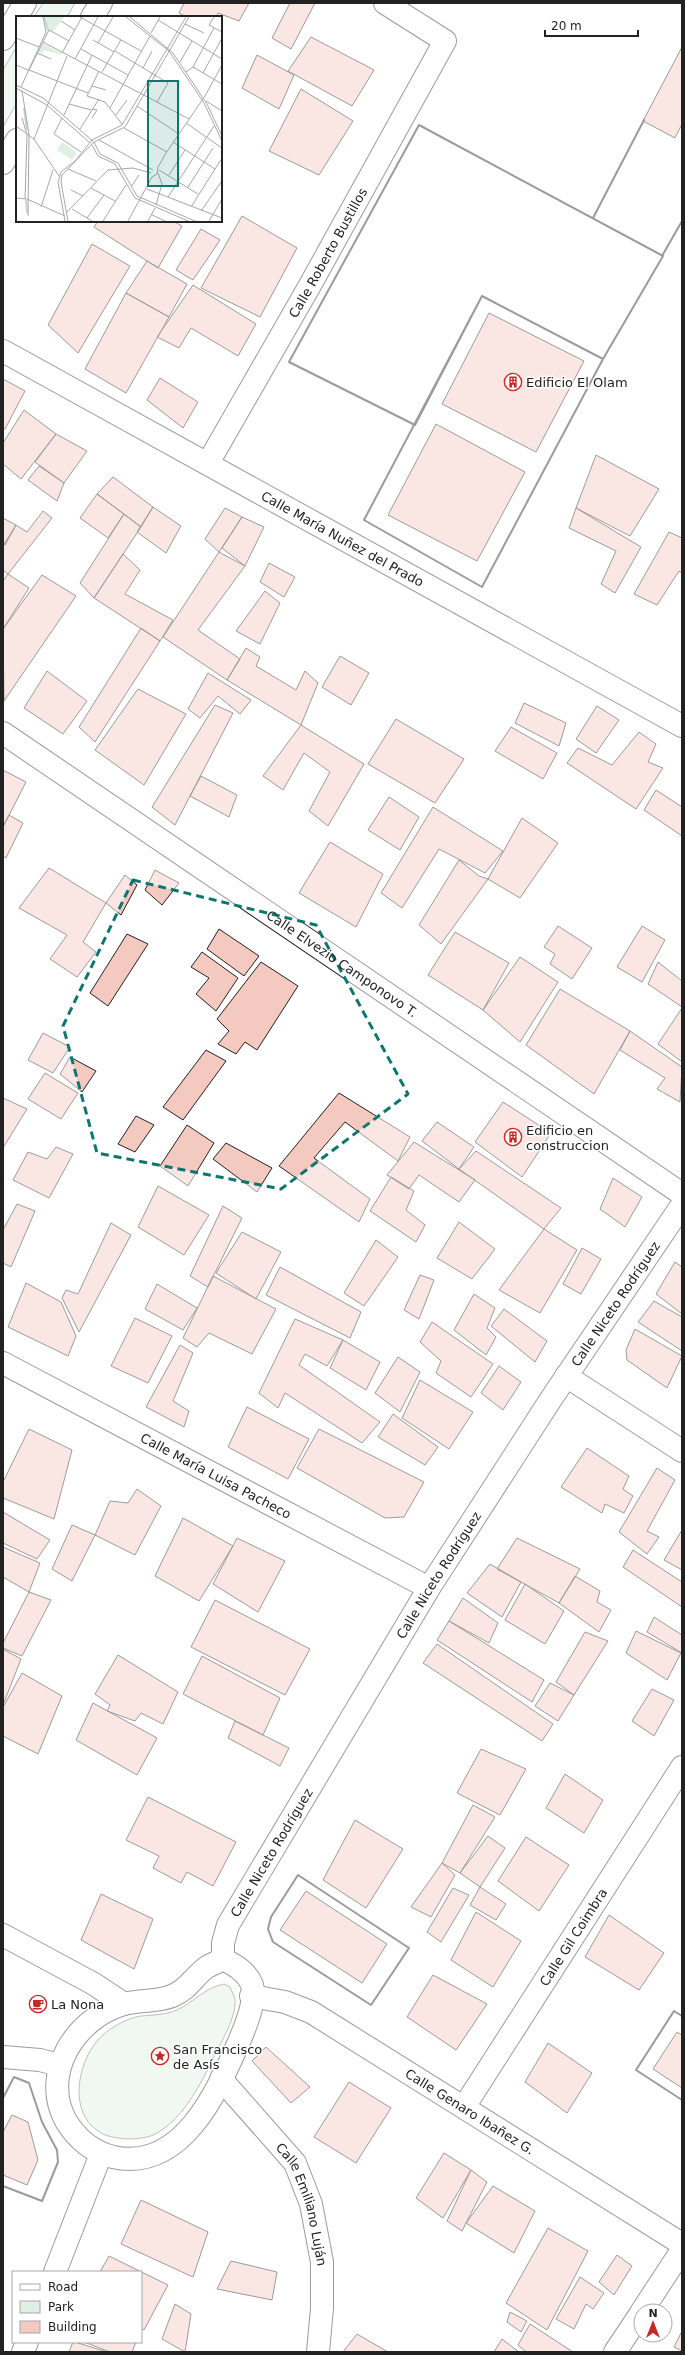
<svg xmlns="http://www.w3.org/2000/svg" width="685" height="2355" viewBox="0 0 685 2355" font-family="'DejaVu Sans',sans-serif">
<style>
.green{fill:#e0efe3;stroke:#6f6f6f}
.building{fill:#f3c9c0;stroke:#222}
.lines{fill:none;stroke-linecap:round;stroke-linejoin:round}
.minor-casing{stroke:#222;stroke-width:24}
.tertiary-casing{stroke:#222;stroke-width:24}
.secondary-casing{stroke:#222;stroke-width:24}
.minor{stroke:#fff;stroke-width:22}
.tertiary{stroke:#fff;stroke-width:22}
.secondary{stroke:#fff;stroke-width:22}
.wall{stroke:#222;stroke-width:2}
.marked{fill:none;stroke:#0f766e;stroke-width:3;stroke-dasharray:8 5;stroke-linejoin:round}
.labels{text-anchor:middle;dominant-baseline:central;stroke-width:3;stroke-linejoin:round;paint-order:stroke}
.street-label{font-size:13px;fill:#222;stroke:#fff}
.poi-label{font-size:13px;fill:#222;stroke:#fff;text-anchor:start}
.inset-river{fill:none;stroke:#c7d3dd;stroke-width:2}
.inset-road{fill:none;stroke:#a7a7a7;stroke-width:1}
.view{fill:#0f766e;fill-opacity:0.15;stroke:#0f766e;stroke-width:2}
.inset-edge{fill:none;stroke:#222;stroke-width:2}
</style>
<rect width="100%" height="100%" fill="#fff"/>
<path class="green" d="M 43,3 L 75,3 L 67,17 L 34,17 Z
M 17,46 L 17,103 L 3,127 L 3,70 Z
M 224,1984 L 230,1987 C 232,1992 236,1998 235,2004 C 234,2024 215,2052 207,2071 C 195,2094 181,2118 159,2132 C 150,2138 137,2139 127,2139 C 117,2138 106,2137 98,2131 C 69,2112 77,2065 97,2041 C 106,2030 126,2018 141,2016 C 153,2015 165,2015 177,2010 C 194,2002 204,1988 224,1984 Z"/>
<path class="building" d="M 184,3 L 249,3 L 239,21 L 218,13 L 216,17 L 186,17 L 179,13 Z
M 290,3 L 315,3 L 291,49 L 272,38 Z
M 311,37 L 374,70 L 352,106 L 288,71 Z
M 682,47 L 682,124 L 675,138 L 643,121 Z
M 257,55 L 294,75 L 279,109 L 242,88 Z
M 301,89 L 353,121 L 319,175 L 269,151 Z
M 242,216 L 297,248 L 260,317 L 201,288 Z
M 98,221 L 173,221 L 182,226 L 158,268 L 94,227 Z
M 201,229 L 220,240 L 193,280 L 176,270 Z
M 92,244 L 130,266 L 78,353 L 48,325 Z
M 147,261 L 187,284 L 169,317 L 126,293 Z
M 193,285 L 256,324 L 238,356 L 191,328 L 179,348 L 157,337 Z
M 126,293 L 169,317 L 126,393 L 85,369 Z
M 489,313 L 584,361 L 536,452 L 442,404 Z
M 160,378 L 198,402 L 183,428 L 147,400 Z
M 3,379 L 25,391 L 5,429 L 3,428 Z
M 24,410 L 56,434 L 21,479 L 3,464 L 3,443 Z
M 436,424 L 525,472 L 477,561 L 388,515 Z
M 56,434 L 87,451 L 64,483 L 35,462 Z
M 596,455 L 659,489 L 630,536 L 576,508 Z
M 39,466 L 64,483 L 57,501 L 28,480 Z
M 113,477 L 153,507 L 141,527 L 97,494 Z
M 97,494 L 124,514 L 108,538 L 80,518 Z
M 153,507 L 181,526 L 166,553 L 137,532 Z
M 225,508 L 242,517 L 219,552 L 205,539 Z
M 576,508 L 641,547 L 615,593 L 601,584 L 616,551 L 569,528 Z
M 43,511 L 52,518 L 8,574 L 3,570 L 3,546 L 16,525 L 27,532 Z
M 124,514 L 141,527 L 94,598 L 80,583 Z
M 242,517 L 264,527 L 245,566 L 222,548 Z
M 3,518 L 16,525 L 5,545 L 3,544 Z
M 669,532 L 682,538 L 682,573 L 679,571 L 657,605 L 634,594 Z
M 219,552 L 245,566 L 198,630 L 240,659 L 227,680 L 163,637 Z
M 123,554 L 140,570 L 125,594 L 173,620 L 160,641 L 94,598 Z
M 269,563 L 295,577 L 284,597 L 260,582 Z
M 8,574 L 29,588 L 3,629 L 3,581 Z
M 42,575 L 76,596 L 4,701 L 3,629 Z
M 265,591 L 280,603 L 260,644 L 236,631 Z
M 141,628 L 160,641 L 95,742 L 79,727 Z
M 246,648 L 260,657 L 256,666 L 296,690 L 305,671 L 318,683 L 301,725 L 227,680 Z
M 340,656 L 369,673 L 351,705 L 322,687 Z
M 47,671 L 87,701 L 63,734 L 24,708 Z
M 208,673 L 251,700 L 240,714 L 218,696 L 200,718 L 188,709 Z
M 138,689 L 186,714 L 144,785 L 95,750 Z
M 524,703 L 566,723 L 559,746 L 515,723 Z
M 215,705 L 233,713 L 175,825 L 152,807 Z
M 597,706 L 619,720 L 596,753 L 576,739 Z
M 396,719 L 464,759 L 435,803 L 368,764 Z
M 301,725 L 364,764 L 328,826 L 309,811 L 330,772 L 304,753 L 283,790 L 263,776 Z
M 511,727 L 557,753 L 543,779 L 495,751 Z
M 639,732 L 656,744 L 648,762 L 663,768 L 636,809 L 567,763 L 578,748 L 612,765 Z
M 3,770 L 26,782 L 3,827 Z
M 201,776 L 237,795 L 229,817 L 190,796 Z
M 656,790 L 682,807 L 682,836 L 644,810 Z
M 389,797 L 419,817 L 400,850 L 368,830 Z
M 433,807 L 503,851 L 485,873 L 439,849 L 402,908 L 381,893 Z
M 9,815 L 23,823 L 6,858 L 3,856 L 3,826 Z
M 522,818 L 558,843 L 520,898 L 488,879 Z
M 330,842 L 383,874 L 356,927 L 299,893 Z
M 459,860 L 479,876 L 488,879 L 441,944 L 419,925 Z
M 49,868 L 106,903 L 83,942 L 96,952 L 77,977 L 50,959 L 67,935 L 19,908 Z
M 155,870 L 179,883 L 162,905 L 145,890 Z
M 125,875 L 137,885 L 121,915 L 106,903 Z
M 558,926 L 592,948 L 572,979 L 550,964 L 555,954 L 544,947 Z
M 642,926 L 665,940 L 642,982 L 617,967 Z
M 219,929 L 259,956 L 244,976 L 207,949 Z
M 455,932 L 509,963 L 483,1010 L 428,975 Z
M 127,934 L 148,944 L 108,1006 L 90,993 Z
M 202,952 L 238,978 L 216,1011 L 196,994 L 209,978 L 191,967 Z
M 520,957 L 558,982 L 520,1042 L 483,1010 Z
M 261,962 L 298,986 L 257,1050 L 245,1042 L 236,1054 L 218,1044 L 229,1031 L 217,1019 Z
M 658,962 L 682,981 L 682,1007 L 648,984 Z
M 560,989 L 630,1031 L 594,1094 L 526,1045 Z
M 682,1008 L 682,1062 L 658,1044 Z
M 630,1031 L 682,1067 L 680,1102 L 657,1089 L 665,1078 L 620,1050 Z
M 43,1033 L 70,1047 L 53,1073 L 28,1060 Z
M 206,1050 L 226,1061 L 183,1120 L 163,1107 Z
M 70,1057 L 96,1071 L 82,1092 L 60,1074 Z
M 45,1073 L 78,1093 L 61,1119 L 28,1099 Z
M 339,1093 L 410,1137 L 398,1161 L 345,1122 L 314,1158 L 370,1199 L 359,1222 L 279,1166 Z
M 3,1098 L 27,1109 L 3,1148 Z
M 503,1102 L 551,1133 L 522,1177 L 475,1142 Z
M 136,1116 L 154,1125 L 135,1152 L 118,1144 Z
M 437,1122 L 474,1147 L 459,1169 L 422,1141 Z
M 187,1125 L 214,1143 L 188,1186 L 160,1166 Z
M 414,1142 L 475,1180 L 459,1202 L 419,1175 L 409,1189 L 387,1175 Z
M 226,1143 L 272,1168 L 257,1192 L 213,1159 Z
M 56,1147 L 73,1154 L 49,1198 L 13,1180 L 28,1152 L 47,1159 Z
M 476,1151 L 561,1208 L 544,1229 L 459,1169 Z
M 391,1177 L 414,1191 L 406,1210 L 425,1225 L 416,1242 L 370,1211 Z
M 613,1178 L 642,1197 L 625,1227 L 600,1209 Z
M 158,1186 L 209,1215 L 184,1255 L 138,1227 Z
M 17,1204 L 35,1211 L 11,1267 L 3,1263 L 3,1230 Z
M 223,1206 L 242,1218 L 208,1287 L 190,1276 Z
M 459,1222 L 495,1249 L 472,1279 L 437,1258 Z
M 111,1223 L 131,1235 L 79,1332 L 62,1298 L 66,1290 L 78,1294 Z
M 544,1229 L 577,1250 L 540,1313 L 499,1290 Z
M 242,1232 L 281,1252 L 256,1299 L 216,1273 Z
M 376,1240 L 398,1257 L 364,1306 L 344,1293 Z
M 582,1248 L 601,1259 L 581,1294 L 563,1284 Z
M 675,1262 L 682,1267 L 682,1314 L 656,1294 Z
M 280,1267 L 361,1312 L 350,1338 L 266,1295 Z
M 420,1275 L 434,1280 L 419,1319 L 404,1310 Z
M 213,1276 L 276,1309 L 252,1354 L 209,1333 L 197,1347 L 183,1338 Z
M 26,1283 L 61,1302 L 76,1336 L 68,1356 L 8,1327 Z
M 157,1284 L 197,1308 L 183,1330 L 145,1309 Z
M 474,1294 L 495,1308 L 487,1328 L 496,1337 L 486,1355 L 454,1330 Z
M 654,1301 L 682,1317 L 682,1351 L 638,1322 Z
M 504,1309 L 547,1341 L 535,1362 L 491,1326 Z
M 135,1318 L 172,1336 L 148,1383 L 111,1366 Z
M 295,1319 L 343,1340 L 327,1366 L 305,1354 L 299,1365 L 380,1422 L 362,1443 L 285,1393 L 278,1408 L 259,1393 Z
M 432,1322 L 493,1364 L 471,1397 L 436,1373 L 441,1361 L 420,1342 Z
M 635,1329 L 682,1356 L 667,1388 L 627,1360 L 626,1350 Z
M 343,1340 L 380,1362 L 366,1390 L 330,1368 Z
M 180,1345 L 193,1353 L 173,1401 L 189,1411 L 184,1427 L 146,1407 Z
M 398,1357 L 420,1372 L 400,1412 L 375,1393 Z
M 499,1366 L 521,1382 L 503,1410 L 481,1393 Z
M 420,1380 L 473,1412 L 449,1449 L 402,1418 Z
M 247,1407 L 309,1439 L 288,1479 L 228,1447 Z
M 393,1414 L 438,1447 L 425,1465 L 378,1437 Z
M 29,1429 L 72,1450 L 54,1519 L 3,1498 L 3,1482 Z
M 319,1429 L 424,1482 L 404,1517 L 385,1518 L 297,1468 Z
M 587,1448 L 629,1476 L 623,1489 L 633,1496 L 624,1513 L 605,1504 L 602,1513 L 561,1487 Z
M 657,1468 L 675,1480 L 647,1531 L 659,1537 L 647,1554 L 619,1532 Z
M 137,1489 L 161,1506 L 135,1555 L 95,1535 L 110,1501 L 128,1503 Z
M 3,1512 L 50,1540 L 37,1559 L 3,1543 Z
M 183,1518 L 233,1546 L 199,1601 L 155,1576 Z
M 72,1525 L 95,1535 L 72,1581 L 52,1569 Z
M 682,1530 L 682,1570 L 664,1560 Z
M 237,1538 L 285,1561 L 258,1612 L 213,1584 Z
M 517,1538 L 580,1569 L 559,1603 L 497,1569 Z
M 3,1547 L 40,1563 L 29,1592 L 3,1577 Z
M 633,1550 L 682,1582 L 682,1607 L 623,1567 Z
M 490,1564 L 521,1582 L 502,1617 L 467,1593 Z
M 575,1576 L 600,1591 L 597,1602 L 611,1610 L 599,1632 L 559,1603 Z
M 525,1584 L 564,1611 L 545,1644 L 505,1620 Z
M 29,1592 L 51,1600 L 22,1656 L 3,1648 L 3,1643 Z
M 463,1598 L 498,1623 L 489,1643 L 449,1621 Z
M 215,1600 L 310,1649 L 285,1695 L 191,1647 Z
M 654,1617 L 682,1635 L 682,1653 L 647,1632 Z
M 449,1621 L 544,1680 L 532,1702 L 437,1640 Z
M 636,1631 L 681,1653 L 667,1680 L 626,1653 Z
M 585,1632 L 608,1641 L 574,1695 L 556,1682 Z
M 437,1644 L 553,1724 L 542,1741 L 423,1663 Z
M 3,1649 L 21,1659 L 3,1705 Z
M 118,1655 L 178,1692 L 163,1724 L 141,1713 L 135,1721 L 107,1711 L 110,1705 L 95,1694 Z
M 202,1656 L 280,1698 L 263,1735 L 183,1694 Z
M 22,1673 L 62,1696 L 38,1754 L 3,1736 L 3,1707 Z
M 550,1683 L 574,1695 L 558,1721 L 535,1706 Z
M 652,1689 L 674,1700 L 654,1736 L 632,1721 Z
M 93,1703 L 157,1738 L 137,1775 L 76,1740 Z
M 235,1721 L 289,1748 L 280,1766 L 228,1738 Z
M 481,1749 L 526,1769 L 500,1815 L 457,1793 Z
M 565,1774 L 603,1800 L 584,1833 L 546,1808 Z
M 148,1797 L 236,1842 L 213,1886 L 187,1872 L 181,1883 L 153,1868 L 159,1856 L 126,1840 Z
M 473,1805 L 495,1817 L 460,1873 L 442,1863 Z
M 355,1820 L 403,1849 L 366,1908 L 323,1880 Z
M 488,1836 L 505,1848 L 480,1887 L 460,1873 Z
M 526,1837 L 569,1865 L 539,1911 L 498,1881 Z
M 442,1863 L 455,1875 L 431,1917 L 411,1907 Z
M 480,1887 L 506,1904 L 496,1920 L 470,1905 Z
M 453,1888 L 469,1895 L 441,1942 L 427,1932 Z
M 306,1891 L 387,1944 L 362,1983 L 280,1930 Z
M 101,1894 L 153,1919 L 134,1969 L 81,1940 Z
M 476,1912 L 521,1941 L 493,1987 L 451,1960 Z
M 609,1915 L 664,1953 L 639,1990 L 585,1957 Z
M 433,1975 L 487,2004 L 456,2050 L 407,2017 Z
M 677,2032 L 682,2035 L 682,2088 L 653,2069 Z
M 548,2043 L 592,2073 L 567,2113 L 525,2082 Z
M 266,2047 L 310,2087 L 291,2103 L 252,2061 Z
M 349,2082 L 391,2108 L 356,2163 L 314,2137 Z
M 12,2115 L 28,2122 L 38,2160 L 27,2185 L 3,2175 L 3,2132 Z
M 444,2153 L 471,2170 L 443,2218 L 416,2198 Z
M 471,2170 L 487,2182 L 462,2231 L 447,2221 Z
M 493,2186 L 535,2211 L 514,2253 L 466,2223 Z
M 141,2200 L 208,2232 L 193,2277 L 121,2244 Z
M 548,2228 L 588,2251 L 547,2330 L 506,2303 Z
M 617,2255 L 632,2266 L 614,2295 L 599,2282 Z
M 109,2256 L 168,2285 L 144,2330 L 141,2328 L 141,2272 L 100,2272 Z
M 231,2261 L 277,2272 L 272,2300 L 217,2289 Z
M 580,2277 L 604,2293 L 593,2309 L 586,2304 L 574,2329 L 556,2319 Z
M 175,2304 L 191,2314 L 185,2352 L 162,2339 Z
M 510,2312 L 527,2321 L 521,2332 L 507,2322 Z
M 530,2324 L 573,2352 L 526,2352 L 518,2345 Z
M 682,2331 L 682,2351 L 674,2347 Z
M 357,2334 L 388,2352 L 343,2352 Z
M 502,2339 L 519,2352 L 494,2352 Z
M 73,2342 L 75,2342 L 107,2352 L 69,2352 Z
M 84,2342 L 136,2342 L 132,2352 L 110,2352 Z"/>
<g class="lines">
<defs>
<g id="minor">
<path id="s1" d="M 3,351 L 682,726"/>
<path id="s2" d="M 208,463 L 309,287 L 445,41 L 385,3"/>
<path id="s3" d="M 3,733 L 682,1194"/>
<path id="s4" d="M 3,1363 L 429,1588"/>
<path d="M 566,1376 L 682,1451"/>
<path d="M 3,1935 L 94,1984 L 124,2004"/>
<path id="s5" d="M 251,1996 L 285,2002 L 311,2012 L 682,2244"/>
<path d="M 3,2057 L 40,2060 L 59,2065"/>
<path id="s6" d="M 221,2079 L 295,2163 L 311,2204 L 322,2262 L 322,2308 L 318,2352"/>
<path id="s7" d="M 464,2107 L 682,1767"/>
<path d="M 642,2311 L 682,2250"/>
<path d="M 615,2352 L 641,2313"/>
</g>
<g id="tertiary">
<path id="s8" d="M 223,1959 L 223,1943 L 228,1925 L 429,1588 L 551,1399 L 682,1205"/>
<path d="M 223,1959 C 235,1965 247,1972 252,1985 C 257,2001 244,2030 238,2044 C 216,2094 181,2172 113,2157 C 93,2152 77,2139 66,2121 C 40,2074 75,2018 124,2004 C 139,2000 157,2002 172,1996 C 188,1990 194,1976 207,1967 C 212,1964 218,1962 223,1959 Z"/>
<path d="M 55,2272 L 101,2154"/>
<path d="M 23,2352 L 27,2342"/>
</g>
<path id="secondary" d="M 92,17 L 101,3
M 3,39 L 25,3
M 3,163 L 17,140"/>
</defs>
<use href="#minor" class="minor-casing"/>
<use href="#tertiary" class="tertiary-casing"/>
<use href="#secondary" class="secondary-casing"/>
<use href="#minor" class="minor"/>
<use href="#tertiary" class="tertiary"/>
<use href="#secondary" class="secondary"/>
<path class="wall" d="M 419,125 L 663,256 L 603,359 L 482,296 L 415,425 L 289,362 Z
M 593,218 L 644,120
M 662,256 L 682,221
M 482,296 L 603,359 L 482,587 L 364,520 Z
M 298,1875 L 409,1948 L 371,2005 L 273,1942 L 268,1929 L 271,1917 Z
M 682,2016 L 674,2011 L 636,2070 L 682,2100
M 3,2098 L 14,2077 L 29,2083 L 42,2122 L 57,2150 L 58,2162 L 42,2201 L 3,2186"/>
</g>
<path d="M0 0H685V2355H0ZM 133,880 L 316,925 L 408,1094 L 281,1189 L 97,1153 L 63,1026 Z" fill="#fff" fill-opacity=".55" fill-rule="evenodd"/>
<path class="marked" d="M 133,880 L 316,925 L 408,1094 L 281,1189 L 97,1153 L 63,1026 Z"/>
<defs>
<symbol id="building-ring" viewBox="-11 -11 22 22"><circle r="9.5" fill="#fff" stroke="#c62828" stroke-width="1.5"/><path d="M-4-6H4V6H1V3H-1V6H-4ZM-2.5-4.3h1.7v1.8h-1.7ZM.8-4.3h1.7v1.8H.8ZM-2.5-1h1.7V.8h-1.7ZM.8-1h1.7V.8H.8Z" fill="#c62828"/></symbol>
<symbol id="cafe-ring" viewBox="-11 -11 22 22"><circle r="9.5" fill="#fff" stroke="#c62828" stroke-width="1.5"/><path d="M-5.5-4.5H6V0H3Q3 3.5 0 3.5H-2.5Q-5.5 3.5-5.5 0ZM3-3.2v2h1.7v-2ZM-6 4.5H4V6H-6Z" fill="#c62828"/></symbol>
<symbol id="sight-ring" viewBox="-11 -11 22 22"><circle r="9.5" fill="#fff" stroke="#c62828" stroke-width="1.5"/><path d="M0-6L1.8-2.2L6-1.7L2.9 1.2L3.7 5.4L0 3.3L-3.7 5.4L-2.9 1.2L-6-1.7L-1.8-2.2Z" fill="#c62828"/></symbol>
</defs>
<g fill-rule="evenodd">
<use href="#building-ring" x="503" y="372" width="20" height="20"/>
<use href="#building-ring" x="503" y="1127" width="20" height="20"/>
<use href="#cafe-ring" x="28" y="1994" width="20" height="20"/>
<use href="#sight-ring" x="150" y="2046" width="20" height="20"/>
</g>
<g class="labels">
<g class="street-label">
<text stroke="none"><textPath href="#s2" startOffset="242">Calle Roberto Bustillos</textPath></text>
<text stroke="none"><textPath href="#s1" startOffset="388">Calle María Nuñez del Prado</textPath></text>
<text stroke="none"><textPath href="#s3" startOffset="410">Calle Elvezio Camponovo T.</textPath></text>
<text stroke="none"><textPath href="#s8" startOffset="767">Calle Niceto Rodríguez</textPath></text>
<text stroke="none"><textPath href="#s4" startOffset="241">Calle María Luisa Pacheco</textPath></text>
<text stroke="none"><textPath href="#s8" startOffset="443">Calle Niceto Rodríguez</textPath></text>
<text stroke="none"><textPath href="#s8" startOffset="119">Calle Niceto Rodríguez</textPath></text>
<text stroke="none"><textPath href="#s7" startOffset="202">Calle Gil Coimbra</textPath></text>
<text stroke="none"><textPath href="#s5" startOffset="250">Calle Genaro Ibañez G.</textPath></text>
<text stroke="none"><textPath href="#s6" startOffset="153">Calle Emiliano Luján</textPath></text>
</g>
<g class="poi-label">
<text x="526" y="382">Edificio El Olam</text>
<text x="526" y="1130">Edificio en<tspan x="526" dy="15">construccion</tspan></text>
<text x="51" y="2004">La Nona</text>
<text x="173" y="2049">San Francisco<tspan x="173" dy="15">de Asís</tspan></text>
</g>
</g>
<g transform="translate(16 16)">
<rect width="206" height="206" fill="#fff"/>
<path d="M 28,1 L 48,1 L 37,16 L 32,15 ZM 27,27 L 45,37 L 45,39 L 28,34 L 26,38 L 22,36 ZM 46,126 L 61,137 L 56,144 L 41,134 Z" fill="#e0efe3"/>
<path class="inset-river" d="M 28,1 L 32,14M 8,92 L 11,114M 10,184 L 11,197"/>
<path class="inset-road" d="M 64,1 L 125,35M 110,1 L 153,35 L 188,87 L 206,125M 114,1 L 157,37 L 191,88 L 206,120M 198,1 L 193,9 L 206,16M 142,4 L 206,43M 45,5 L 59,14M 169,8 L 188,17M 135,17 L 144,1M 0,22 L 23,31M 77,24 L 98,36M 53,25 L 33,14 L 13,54 L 72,77M 27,26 L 173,103M 82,27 L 97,1M 65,33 L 112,59M 99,35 L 152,67 L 141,86M 21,37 L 35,43M 46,37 L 66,1M 59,43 L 82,1M 164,46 L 176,25M 0,49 L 12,54M 177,51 L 206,68M 127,52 L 136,35M 83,55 L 71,80 L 89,86 L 106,108M 86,56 L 105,24M 170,56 L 177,51 L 198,12M 187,57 L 206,22M 0,69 L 27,82 L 77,125M 76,70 L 90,74M 5,71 L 30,16 L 27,1M 0,72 L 31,89 L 74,127M 6,75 L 13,118 L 12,200M 190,85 L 206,95M 53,88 L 75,94M 121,90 L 163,118M 94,92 L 134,20M 48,99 L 76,39M 100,99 L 111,84M 6,102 L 11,119 L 9,183M 46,102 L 38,118 L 65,136M 76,102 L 81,94 L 76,93M 170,107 L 206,132M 0,110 L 18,123 L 43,160M 108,112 L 151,136M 64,113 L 83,83M 18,123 L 51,40M 83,124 L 137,154M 78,126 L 84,138 L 102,147 L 121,180 L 179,205M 157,126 L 199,153M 76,129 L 82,140 L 99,148 L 119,182 L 172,205M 52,153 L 80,165M 143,154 L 182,178M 153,159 L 169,134M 115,171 L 123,159M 172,171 L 197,132M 75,172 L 99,185M 131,173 L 206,202M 55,174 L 67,180M 152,181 L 198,110M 0,182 L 11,183 L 49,200M 140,189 L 146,168 L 142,157M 25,191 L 37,154M 175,191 L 206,142M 56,193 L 76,205M 185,195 L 206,165M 50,197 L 92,154 L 117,152 L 135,157M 136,199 L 149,205M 71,202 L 88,179M 49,205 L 42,166 L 45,156 L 59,145 L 76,124 L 106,109 L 170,1M 52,205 L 45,166 L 46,159 L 78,126 L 109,111 L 173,1M 87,205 L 110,169M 112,205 L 136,161 L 141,158 L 142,151 L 150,137 L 189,80 L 206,49M 132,205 L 139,192M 193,205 L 206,183"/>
<path class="view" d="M 132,65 L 162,65 L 162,170 L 132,170 Z"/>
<rect width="206" height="206" class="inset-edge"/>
</g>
<rect width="685" height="2355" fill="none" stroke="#222222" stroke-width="8"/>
<rect x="12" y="2271" width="130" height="72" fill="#ffffff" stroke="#a7a7a7"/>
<rect x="20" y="2284" width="20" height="6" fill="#ffffff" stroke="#a7a7a7"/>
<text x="48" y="2291" font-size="12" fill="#222222">Road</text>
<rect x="20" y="2301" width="20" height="12" fill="#e0efe3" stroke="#a7a7a7"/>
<text x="48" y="2311" font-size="12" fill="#222222">Park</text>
<rect x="20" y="2321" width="20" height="12" fill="#f3c9c0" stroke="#a7a7a7"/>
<text x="48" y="2331" font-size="12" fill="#222222">Building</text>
<g transform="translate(653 2323)"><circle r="19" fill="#ffffff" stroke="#a7a7a7"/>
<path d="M0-3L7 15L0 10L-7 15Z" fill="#c62828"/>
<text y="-6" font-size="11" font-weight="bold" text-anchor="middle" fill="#222222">N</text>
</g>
<path d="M545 30v6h93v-6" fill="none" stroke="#222222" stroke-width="2"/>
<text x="551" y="30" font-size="12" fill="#222222" stroke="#ffffff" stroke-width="3" paint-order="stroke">20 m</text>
</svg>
